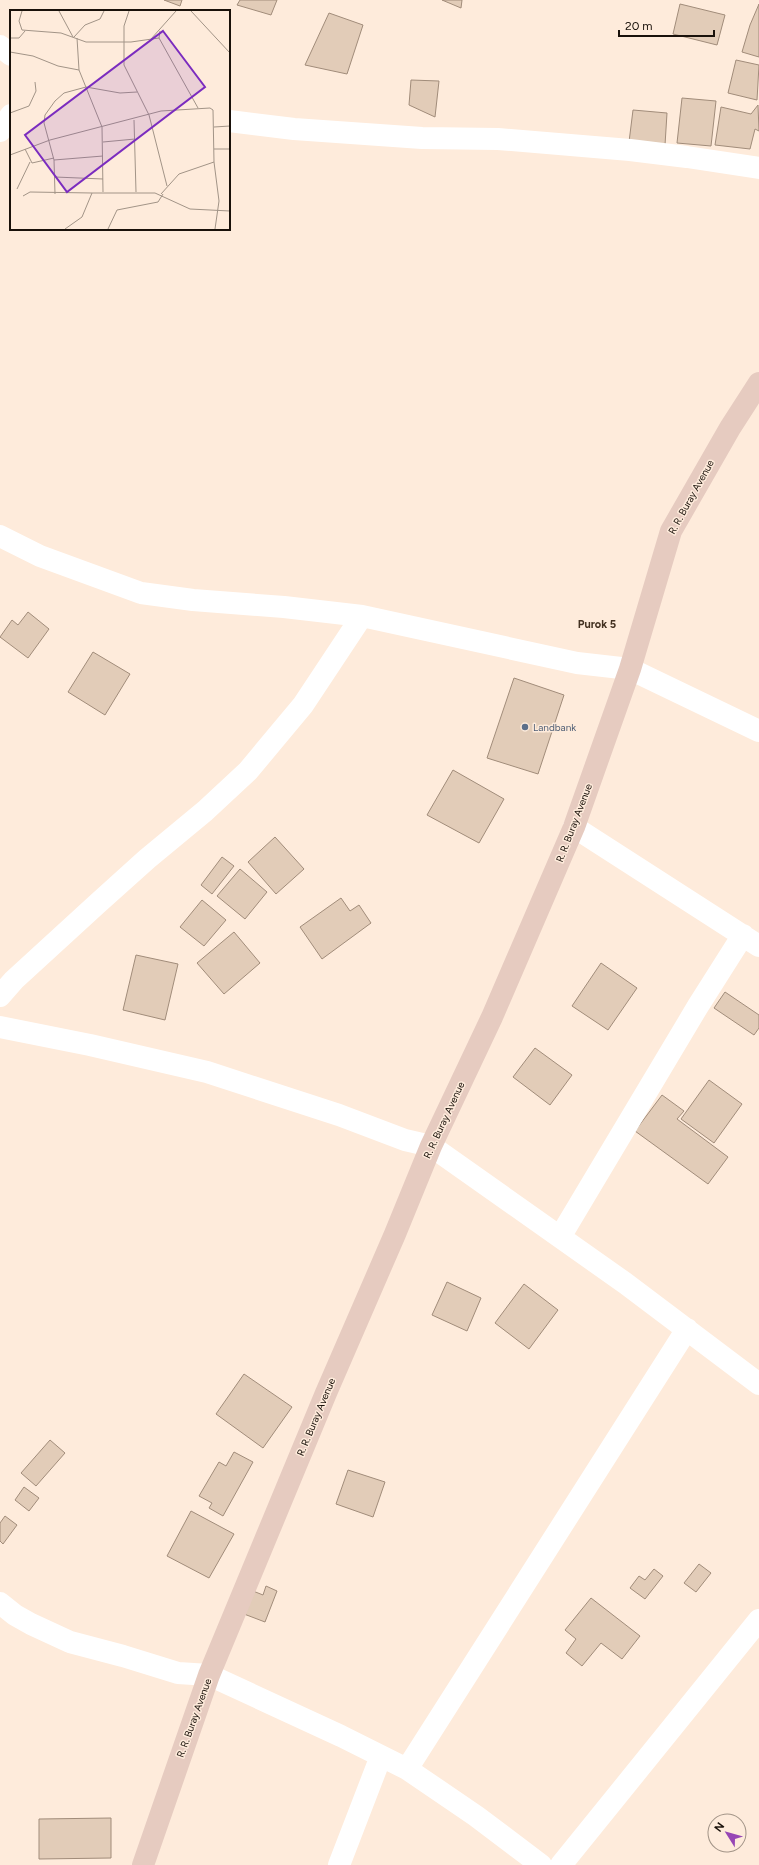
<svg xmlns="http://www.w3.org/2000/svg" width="759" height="1865" viewBox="0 0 759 1865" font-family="Figtree,sans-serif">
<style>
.building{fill:#e2ccb8;stroke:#a18c7a}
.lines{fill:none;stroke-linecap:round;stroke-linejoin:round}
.street{stroke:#fff;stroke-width:22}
.secondary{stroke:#e6cbc0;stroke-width:22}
.service-dot{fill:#5c6f8a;stroke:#feebdb;stroke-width:1.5}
.labels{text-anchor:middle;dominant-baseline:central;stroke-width:3;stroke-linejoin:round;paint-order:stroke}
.street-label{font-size:10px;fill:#19110a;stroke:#feebdb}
.service-label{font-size:10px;fill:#4e5e75;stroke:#feebdb;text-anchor:start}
.neighbourhood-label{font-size:11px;font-weight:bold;fill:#433121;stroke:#feebdb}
.inset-road{fill:none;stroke:#a29487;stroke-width:1}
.view{fill:#7b2cbf;fill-opacity:0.15;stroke:#7b2cbf;stroke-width:2}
.inset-edge{fill:none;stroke:#19110a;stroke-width:2}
</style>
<rect width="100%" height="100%" fill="#feebdb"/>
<path class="building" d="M 164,0 L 182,0 L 180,6 Z
M 240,0 L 277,0 L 271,15 L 237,5 Z
M 442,0 L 462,0 L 461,8 Z
M 680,4 L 725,15 L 717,45 L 673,34 Z
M 759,4 L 759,57 L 742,52 L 750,25 Z
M 329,13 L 363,25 L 347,74 L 305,65 Z
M 736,60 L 759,65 L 757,100 L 728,93 Z
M 411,80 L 439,81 L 435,117 L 409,105 Z
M 682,98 L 716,101 L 711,146 L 677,143 Z
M 758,105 L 759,131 L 755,129 L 750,149 L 715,145 L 721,107 L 751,114 Z
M 633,110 L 667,113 L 665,145 L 629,142 Z
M 28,612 L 49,629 L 28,658 L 0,637 L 12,620 L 18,625 Z
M 93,652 L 130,674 L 105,715 L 68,692 Z
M 514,678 L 564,695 L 538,774 L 487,758 Z
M 453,770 L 504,799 L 479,843 L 427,815 Z
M 275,837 L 304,869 L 276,894 L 248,862 Z
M 222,857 L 234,866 L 212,894 L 201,885 Z
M 240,869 L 267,892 L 245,919 L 217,896 Z
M 341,898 L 350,911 L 359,905 L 371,923 L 322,959 L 300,927 Z
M 202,900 L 226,920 L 204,946 L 180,927 Z
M 234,932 L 260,963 L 224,994 L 197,963 Z
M 136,955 L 178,964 L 165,1020 L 123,1010 Z
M 601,963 L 637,988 L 608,1030 L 572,1006 Z
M 725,992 L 759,1015 L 759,1028 L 754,1035 L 714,1008 Z
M 535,1048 L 572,1075 L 550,1105 L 513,1077 Z
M 709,1080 L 742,1104 L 714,1143 L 681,1119 Z
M 662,1095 L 684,1111 L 677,1119 L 728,1157 L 708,1184 L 635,1131 Z
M 447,1282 L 481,1298 L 467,1331 L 432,1315 Z
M 524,1284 L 558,1310 L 529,1349 L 495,1323 Z
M 244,1374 L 292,1407 L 263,1448 L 216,1414 Z
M 50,1440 L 65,1453 L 36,1486 L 21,1473 Z
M 234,1452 L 253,1462 L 223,1516 L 209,1508 L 212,1503 L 199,1496 L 219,1462 L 226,1466 Z
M 348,1470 L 385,1482 L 373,1517 L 336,1504 Z
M 24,1487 L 39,1498 L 29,1511 L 15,1500 Z
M 191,1511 L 234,1534 L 209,1578 L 167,1556 Z
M 5,1516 L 17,1525 L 3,1544 L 0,1541 L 0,1523 Z
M 699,1564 L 711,1573 L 696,1592 L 684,1583 Z
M 654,1569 L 663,1576 L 645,1599 L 630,1588 L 639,1576 L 645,1580 Z
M 266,1586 L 277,1591 L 265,1622 L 244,1614 L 253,1591 L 263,1595 Z
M 591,1598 L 640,1636 L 622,1659 L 601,1643 L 582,1666 L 566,1653 L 576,1639 L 565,1630 Z
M 111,1818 L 111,1858 L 39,1859 L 39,1819 Z"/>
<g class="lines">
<path class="street" d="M 0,46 L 11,55
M 229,121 L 294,129 L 422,138 L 498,139 L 630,150 L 687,157 L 759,168
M 0,131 L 11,115
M 0,536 L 40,556 L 141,593 L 193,600 L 284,607 L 362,616 L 577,663 L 630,669 L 759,731
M 574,827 L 759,946
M 0,996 L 14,980 L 97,904 L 147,859 L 205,811 L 248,771 L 303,705 L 362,616
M 0,1027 L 90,1045 L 207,1072 L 339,1115 L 405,1140 L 431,1146 L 625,1283 L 759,1384
M 560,1237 L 698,1006 L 743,935
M 0,1603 L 15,1615 L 31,1624 L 70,1642 L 123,1656 L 178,1673 L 209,1675 L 341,1736 L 407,1769 L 476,1816 L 541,1865
M 407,1769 L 687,1329
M 339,1865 L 381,1756
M 561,1865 L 759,1620"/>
<path class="secondary" d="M 143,1865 L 209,1675 L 326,1393 L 395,1234 L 431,1146 L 492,1017 L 574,827 L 630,669 L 671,531 L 730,428 L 759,383"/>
</g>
<circle class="service-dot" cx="525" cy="727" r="4"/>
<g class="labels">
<g class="street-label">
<text transform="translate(691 497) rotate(-61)">R. R. Buray Avenue</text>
<text transform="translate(574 823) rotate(-69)">R. R. Buray Avenue</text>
<text transform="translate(444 1120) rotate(-65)">R. R. Buray Avenue</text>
<text transform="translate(316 1417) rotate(-67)">R. R. Buray Avenue</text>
<text transform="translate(194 1718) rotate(-70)">R. R. Buray Avenue</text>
</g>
<g class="service-label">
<text x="533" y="727">Landbank</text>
</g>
<g class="neighbourhood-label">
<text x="597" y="624">Purok 5</text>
</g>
</g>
<g transform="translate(10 10)">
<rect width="220" height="220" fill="#feebdb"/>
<path class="inset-road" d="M 12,1 L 9,11 L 12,20 L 51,23 L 76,32 L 121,32 L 149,28 L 150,21M 49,1 L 63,27M 119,1 L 114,16 L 114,55 L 139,105 L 157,176M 181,1 L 220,43M 64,27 L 75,15 L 90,9 L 94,1M 0,28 L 9,28 L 15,21M 67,28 L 69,60M 149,28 L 188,98M 141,29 L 166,1M 0,42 L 23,46 L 48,56 L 69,60 L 92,117 L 93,182M 0,103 L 19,96 L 26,81 L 25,72M 124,110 L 126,182M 204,117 L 220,116M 93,132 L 125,129M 15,139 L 22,153 L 44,148M 204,139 L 220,139M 0,145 L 40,130 L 151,101 L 200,98 L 203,100 L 204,152 L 209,191 L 205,219M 44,150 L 93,146M 45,167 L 93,169M 7,179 L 20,152M 45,184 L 44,150 L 34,113 L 35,105 L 45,91 L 54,83 L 76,77 L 110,83 L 127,82M 151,184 L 169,164 L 204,152M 13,186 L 20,182 L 82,183M 55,219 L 72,207 L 82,183 L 145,183 L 180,199 L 220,201M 98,219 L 107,200 L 148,192 L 153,184"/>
<path class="view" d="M 153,21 L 195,77 L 57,182 L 15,125 Z"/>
<rect width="220" height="220" class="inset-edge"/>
</g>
<g transform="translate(727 1833) rotate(307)"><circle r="19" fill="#feebdb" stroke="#a29487"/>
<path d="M0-3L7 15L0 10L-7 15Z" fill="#9746b5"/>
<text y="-6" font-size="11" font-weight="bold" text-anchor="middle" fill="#19110a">N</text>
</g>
<path d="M619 30v6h95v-6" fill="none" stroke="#19110a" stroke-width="2"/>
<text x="625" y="30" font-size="12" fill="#19110a" stroke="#feebdb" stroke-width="3" paint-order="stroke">20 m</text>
</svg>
